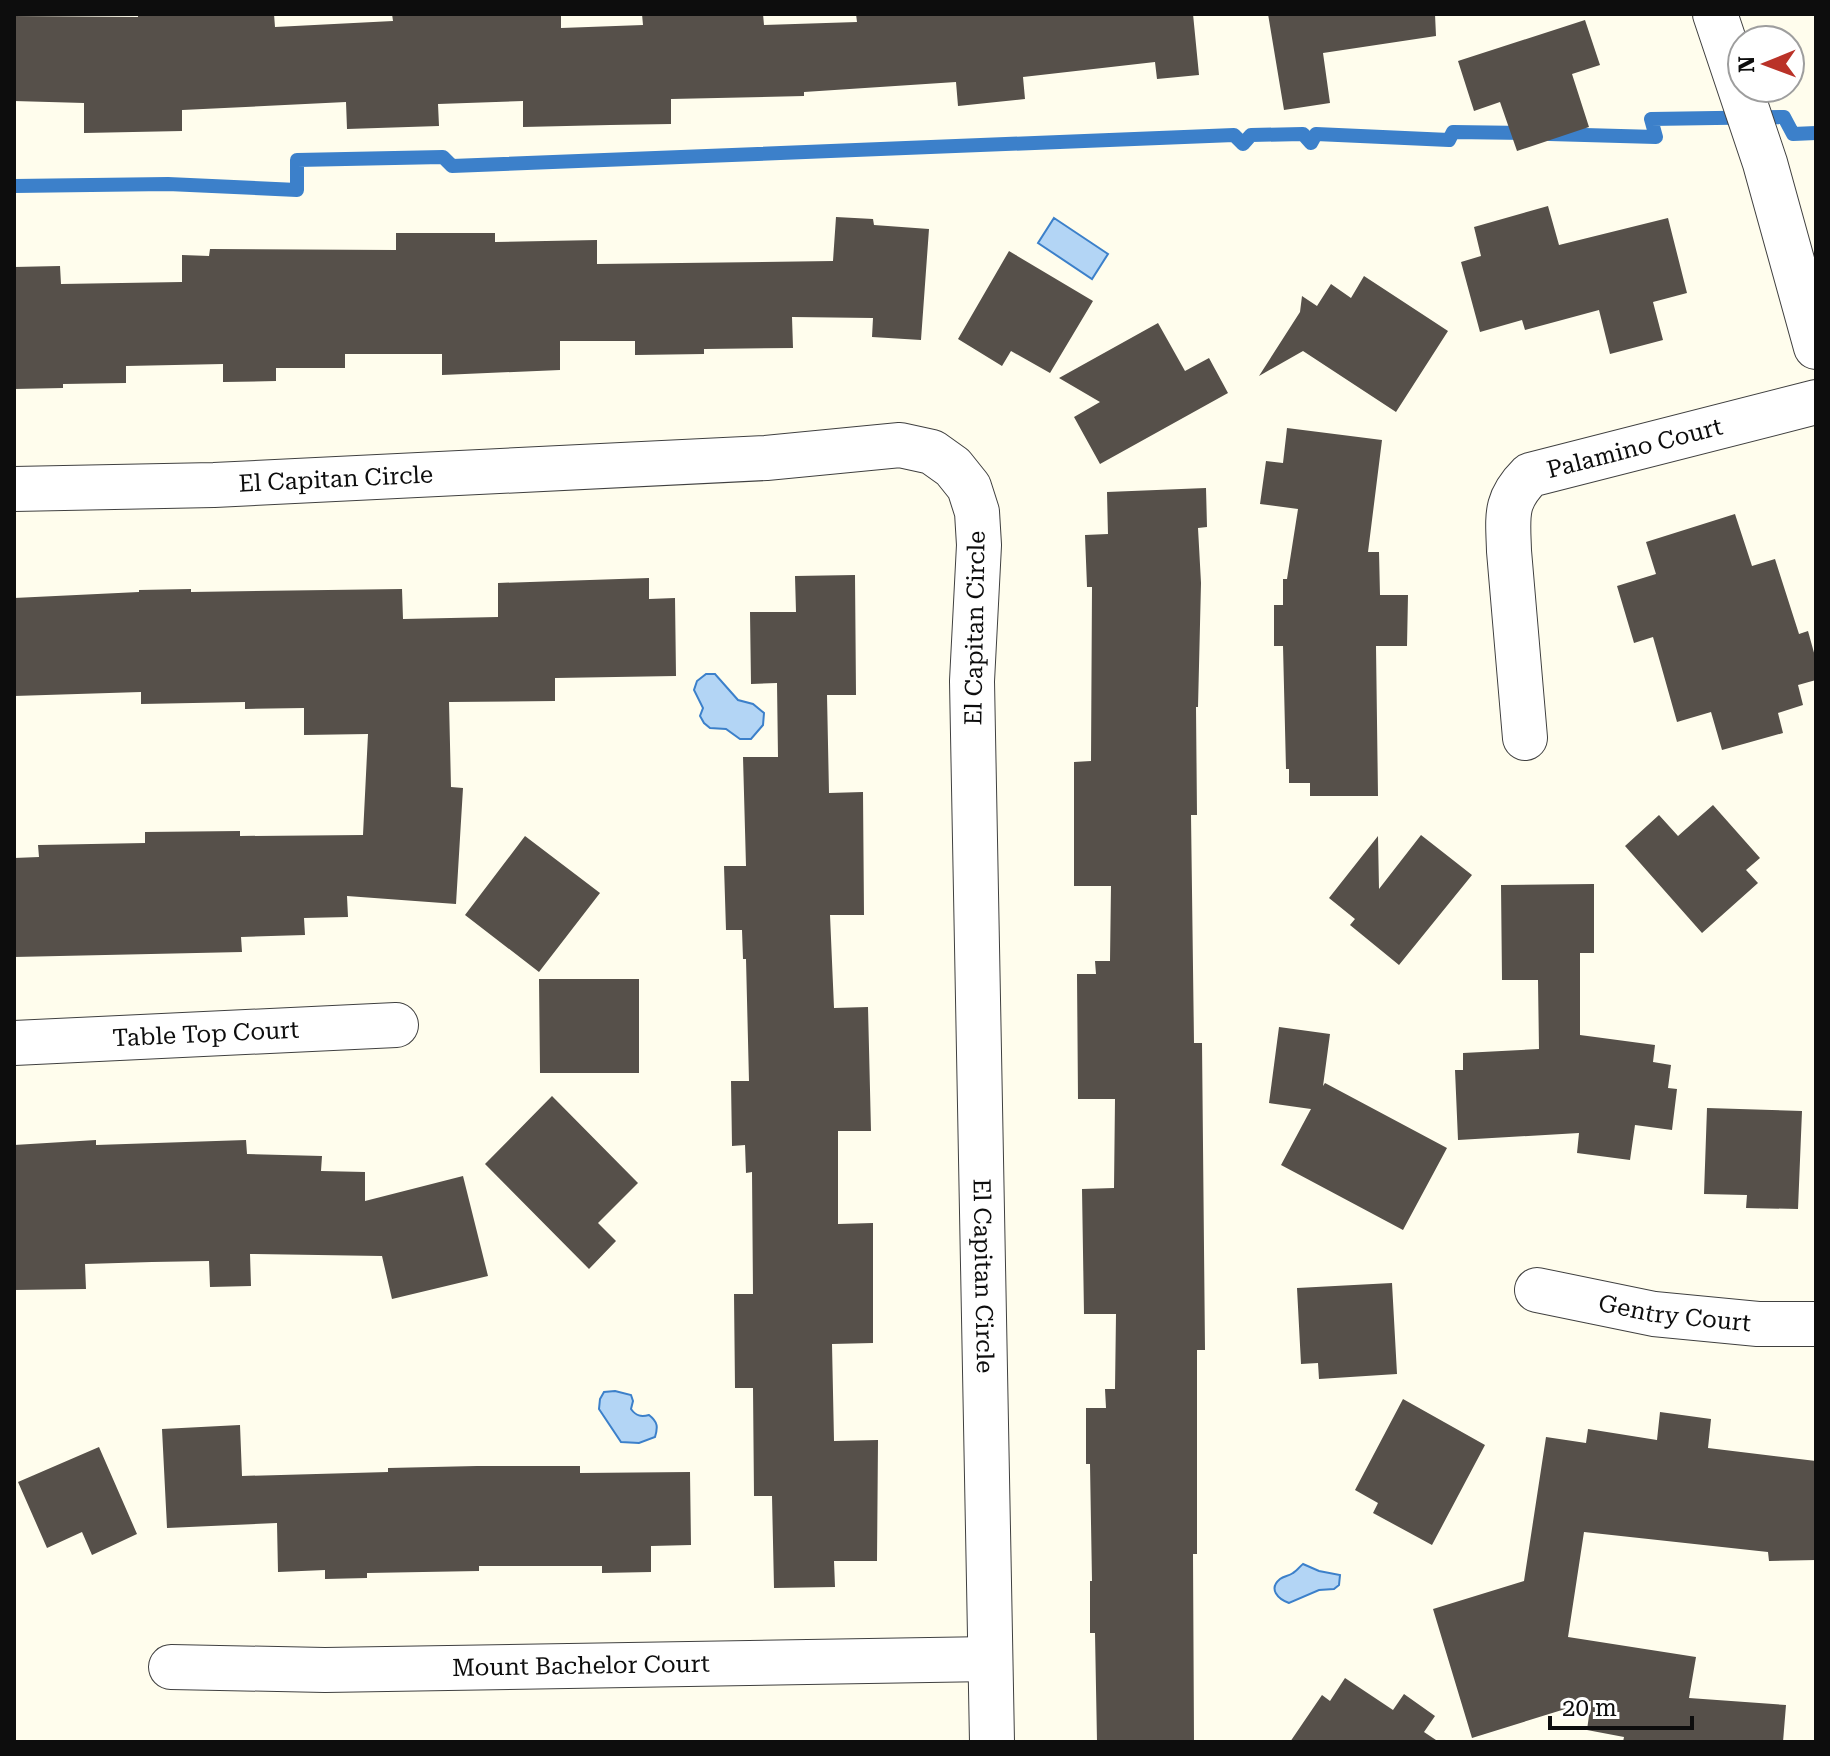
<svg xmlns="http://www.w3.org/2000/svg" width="1830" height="1756" viewBox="0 0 1830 1756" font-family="'Roboto Serif',serif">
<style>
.water{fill:#b3d5f5;stroke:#3c80ca;stroke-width:2}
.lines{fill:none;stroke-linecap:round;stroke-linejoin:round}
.stream{stroke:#3c80ca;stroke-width:14}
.building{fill:#56504a}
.minor-casing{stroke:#404040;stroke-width:46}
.minor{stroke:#fff;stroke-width:44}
.labels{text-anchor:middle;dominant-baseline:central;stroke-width:8;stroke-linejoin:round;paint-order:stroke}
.street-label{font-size:24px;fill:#0d0d0d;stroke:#fff}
</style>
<rect width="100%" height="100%" fill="#fffded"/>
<path class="water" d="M 1054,218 L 1108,254 L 1092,279 L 1038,243 Z
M 706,674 L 715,674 L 738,700 L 753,704 L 764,713 L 763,725 L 751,739 L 740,739 L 726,729 L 710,728 L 704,723 L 700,716 L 703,708 L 694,690 L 697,681 Z
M 615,1391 L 631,1395 L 633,1401 L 631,1409 C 636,1416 641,1417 649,1415 C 658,1422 658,1427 655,1437 L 639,1443 L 621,1442 L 599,1409 L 600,1399 L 604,1392 Z
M 1303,1564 L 1319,1571 L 1340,1575 L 1339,1585 L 1334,1589 L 1319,1590 L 1289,1603 C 1278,1599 1268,1589 1280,1579 C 1284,1576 1289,1576 1293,1573 C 1297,1571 1300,1566 1303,1564 Z"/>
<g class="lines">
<path class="stream" d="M 1549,134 L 1656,137 L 1651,119 L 1784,117 L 1793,134 L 1816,133
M 14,186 L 168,184 L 297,190 L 297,160 L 443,157 L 452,166 L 1234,135 L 1243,144 L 1251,135 L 1303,134 L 1311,143 L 1316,134 L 1449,140 L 1453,132 L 1529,133"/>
</g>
<path class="building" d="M 138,14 L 274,14 L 275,27 L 393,21 L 392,14 L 561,14 L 561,28 L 643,25 L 642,14 L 763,14 L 764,25 L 857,22 L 856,14 L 1193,14 L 1199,75 L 1157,79 L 1155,62 L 1023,77 L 1025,99 L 958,106 L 956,82 L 804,92 L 804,96 L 671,99 L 671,124 L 610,125 L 523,127 L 523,101 L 438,104 L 439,126 L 347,129 L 346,102 L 182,110 L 182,131 L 84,133 L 84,103 L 14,101 L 14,16 L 138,17 Z
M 1268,14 L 1435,14 L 1436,36 L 1323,53 L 1330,103 L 1284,110 Z
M 1585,20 L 1600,65 L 1572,74 L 1589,127 L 1517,151 L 1500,102 L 1474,111 L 1458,61 Z
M 1548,206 L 1559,245 L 1668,218 L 1687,293 L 1653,302 L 1663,340 L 1610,354 L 1599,310 L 1525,330 L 1522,320 L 1480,332 L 1461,262 L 1481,256 L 1474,227 Z
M 836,217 L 873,219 L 874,225 L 929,229 L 921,340 L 872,337 L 873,318 L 792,317 L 793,348 L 704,349 L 704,354 L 635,355 L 635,341 L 560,341 L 560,370 L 442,375 L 442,354 L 345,354 L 345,368 L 276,368 L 276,381 L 223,382 L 223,364 L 126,366 L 126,383 L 63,384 L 63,388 L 14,389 L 14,267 L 60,266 L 61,284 L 182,282 L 182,255 L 209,256 L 210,249 L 396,250 L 396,233 L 495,233 L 495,242 L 597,240 L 597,264 L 833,261 Z
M 1009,251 L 1093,301 L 1050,373 L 1011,351 L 1002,366 L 958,339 Z
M 1364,276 L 1448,331 L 1396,412 L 1303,351 L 1259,376 L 1300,312 L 1302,296 L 1317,306 L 1331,284 L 1351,298 Z
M 1158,323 L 1185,371 L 1209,358 L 1228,393 L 1100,464 L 1074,417 L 1100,402 L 1059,378 Z
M 1287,428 L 1382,440 L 1368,552 L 1379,552 L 1380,595 L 1408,595 L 1407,646 L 1376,646 L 1378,796 L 1310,796 L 1310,783 L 1289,783 L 1289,769 L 1286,769 L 1283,646 L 1274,646 L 1274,605 L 1283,605 L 1283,579 L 1287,579 L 1298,509 L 1260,504 L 1266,461 L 1283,463 Z
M 1206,488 L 1207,527 L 1198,528 L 1201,583 L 1198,707 L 1196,707 L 1197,815 L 1191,815 L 1194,1043 L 1202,1043 L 1205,1350 L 1197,1350 L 1197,1554 L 1193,1554 L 1194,1742 L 1097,1742 L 1095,1633 L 1090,1633 L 1090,1581 L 1092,1581 L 1090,1464 L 1086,1464 L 1086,1408 L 1106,1408 L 1105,1389 L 1115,1389 L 1116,1314 L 1084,1314 L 1082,1189 L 1114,1188 L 1115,1099 L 1078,1099 L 1077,974 L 1096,974 L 1095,961 L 1110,961 L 1111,886 L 1074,886 L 1074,762 L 1091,761 L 1092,587 L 1087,587 L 1085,535 L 1108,534 L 1107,492 Z
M 1735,514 L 1752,566 L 1775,559 L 1799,634 L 1808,631 L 1816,660 L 1816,680 L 1798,685 L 1803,705 L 1778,713 L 1783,733 L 1722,750 L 1711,712 L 1677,722 L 1653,637 L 1634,643 L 1617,586 L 1656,574 L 1646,542 Z
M 855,575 L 856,695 L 827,695 L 829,793 L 863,792 L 864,915 L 830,915 L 834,1008 L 868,1007 L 871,1131 L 838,1131 L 838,1224 L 873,1223 L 873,1343 L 832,1344 L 834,1441 L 878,1440 L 877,1561 L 834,1561 L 835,1587 L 774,1588 L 772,1496 L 754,1496 L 753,1388 L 735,1388 L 734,1294 L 753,1294 L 752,1172 L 746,1173 L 745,1145 L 732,1146 L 731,1081 L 749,1081 L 746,959 L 743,959 L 742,930 L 726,930 L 724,866 L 746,866 L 743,757 L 778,757 L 777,683 L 751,684 L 750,612 L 796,612 L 795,576 Z
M 649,578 L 649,599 L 675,598 L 676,676 L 555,678 L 555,701 L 449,702 L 451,787 L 463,788 L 456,904 L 347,896 L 348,917 L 304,918 L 305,935 L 241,937 L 242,952 L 14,957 L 14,858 L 39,857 L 38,845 L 145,843 L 145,832 L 240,831 L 240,836 L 363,835 L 368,734 L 304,735 L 304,708 L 245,709 L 245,702 L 141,704 L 141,692 L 14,696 L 14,598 L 139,592 L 139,590 L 191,589 L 191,592 L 402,589 L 403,619 L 498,617 L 498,583 Z
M 1713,805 L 1760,858 L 1746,870 L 1758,883 L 1702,933 L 1625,846 L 1659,815 L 1678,836 Z
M 1421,835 L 1472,875 L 1399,965 L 1350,925 L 1355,919 L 1329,898 L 1378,836 L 1379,889 Z
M 525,836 L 600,893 L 539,972 L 465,915 Z
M 1594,884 L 1594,953 L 1580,953 L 1580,1035 L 1655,1045 L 1653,1062 L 1671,1065 L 1668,1088 L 1677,1089 L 1672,1130 L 1635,1125 L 1630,1160 L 1577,1153 L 1579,1133 L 1458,1140 L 1455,1070 L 1463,1070 L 1463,1053 L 1539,1049 L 1538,980 L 1502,980 L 1501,885 Z
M 539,979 L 639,979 L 639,1073 L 540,1073 Z
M 1279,1027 L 1330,1034 L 1323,1086 L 1325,1083 L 1447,1148 L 1403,1230 L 1281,1165 L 1311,1109 L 1269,1103 Z
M 552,1096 L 638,1183 L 598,1223 L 616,1241 L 589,1269 L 485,1164 Z
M 1707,1108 L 1802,1111 L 1798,1209 L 1746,1208 L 1747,1195 L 1704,1194 Z
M 96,1140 L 96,1145 L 246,1140 L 247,1154 L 322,1156 L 321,1171 L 365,1172 L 365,1201 L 463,1176 L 488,1276 L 392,1299 L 382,1256 L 250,1254 L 251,1286 L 210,1287 L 209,1261 L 152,1262 L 85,1264 L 86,1289 L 14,1290 L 14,1145 Z
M 1392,1283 L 1397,1374 L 1319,1379 L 1318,1363 L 1301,1364 L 1297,1288 Z
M 1403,1399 L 1485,1445 L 1432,1545 L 1373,1513 L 1378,1503 L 1355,1490 Z
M 1660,1412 L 1711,1419 L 1708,1448 L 1816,1461 L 1816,1560 L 1769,1561 L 1768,1552 L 1584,1532 L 1568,1637 L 1696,1657 L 1689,1698 L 1786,1705 L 1783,1742 L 1623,1742 L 1624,1737 L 1587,1730 L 1591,1701 L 1472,1738 L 1433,1609 L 1524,1581 L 1546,1437 L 1586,1443 L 1588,1429 L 1657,1440 Z
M 240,1425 L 242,1476 L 388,1472 L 388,1468 L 477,1466 L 580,1466 L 580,1473 L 690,1472 L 691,1545 L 651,1546 L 651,1572 L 602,1573 L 602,1566 L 479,1566 L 479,1571 L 367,1573 L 367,1578 L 325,1579 L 325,1570 L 278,1572 L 277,1523 L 167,1528 L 162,1429 Z
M 99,1447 L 137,1534 L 92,1555 L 82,1532 L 47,1548 L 18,1482 Z
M 1345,1678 L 1393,1710 L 1404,1694 L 1435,1716 L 1424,1732 L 1439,1742 L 1290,1742 L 1322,1695 L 1330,1701 Z"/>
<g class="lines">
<defs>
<g id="minor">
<path d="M 1715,14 L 1765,163 L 1816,347"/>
<path id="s1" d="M 14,489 L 214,485 L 766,458 L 900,445 L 932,452 L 953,467 L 969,487 L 977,512 L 979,545 L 972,681 L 992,1742"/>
<path id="s2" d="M 1525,738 L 1509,551 C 1508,516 1504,501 1530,475 L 1816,402"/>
<path id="s3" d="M 14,1043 L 396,1025"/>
<path id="s4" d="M 1537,1290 L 1654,1314 L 1758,1324 L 1816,1324"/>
<path id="s5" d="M 171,1667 L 325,1670 L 990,1659"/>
</g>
</defs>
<use href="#minor" class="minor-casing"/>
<use href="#minor" class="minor"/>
</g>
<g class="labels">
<g class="street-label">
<text stroke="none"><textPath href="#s2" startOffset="378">Palamino Court</textPath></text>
<text stroke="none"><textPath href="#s1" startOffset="322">El Capitan Circle</textPath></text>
<text transform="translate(975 628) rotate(-89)">El Capitan Circle</text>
<text stroke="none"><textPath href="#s3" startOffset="192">Table Top Court</textPath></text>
<text stroke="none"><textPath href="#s1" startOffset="1762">El Capitan Circle</textPath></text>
<text stroke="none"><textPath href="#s4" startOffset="140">Gentry Court</textPath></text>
<text stroke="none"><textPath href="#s5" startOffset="410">Mount Bachelor Court</textPath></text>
</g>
</g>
<rect width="1830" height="1756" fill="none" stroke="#0d0d0d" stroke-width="32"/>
<g transform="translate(1766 64) rotate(269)"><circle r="38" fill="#ffffff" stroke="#9e9e9e" stroke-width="2"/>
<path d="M0-6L14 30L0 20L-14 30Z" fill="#ba3228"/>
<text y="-12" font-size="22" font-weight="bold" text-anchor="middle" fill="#0d0d0d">N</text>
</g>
<path d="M1550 1716v12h142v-12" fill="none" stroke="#0d0d0d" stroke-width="4"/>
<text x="1562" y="1716" font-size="24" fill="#0d0d0d" stroke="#ffffff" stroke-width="6" paint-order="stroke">20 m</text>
</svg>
